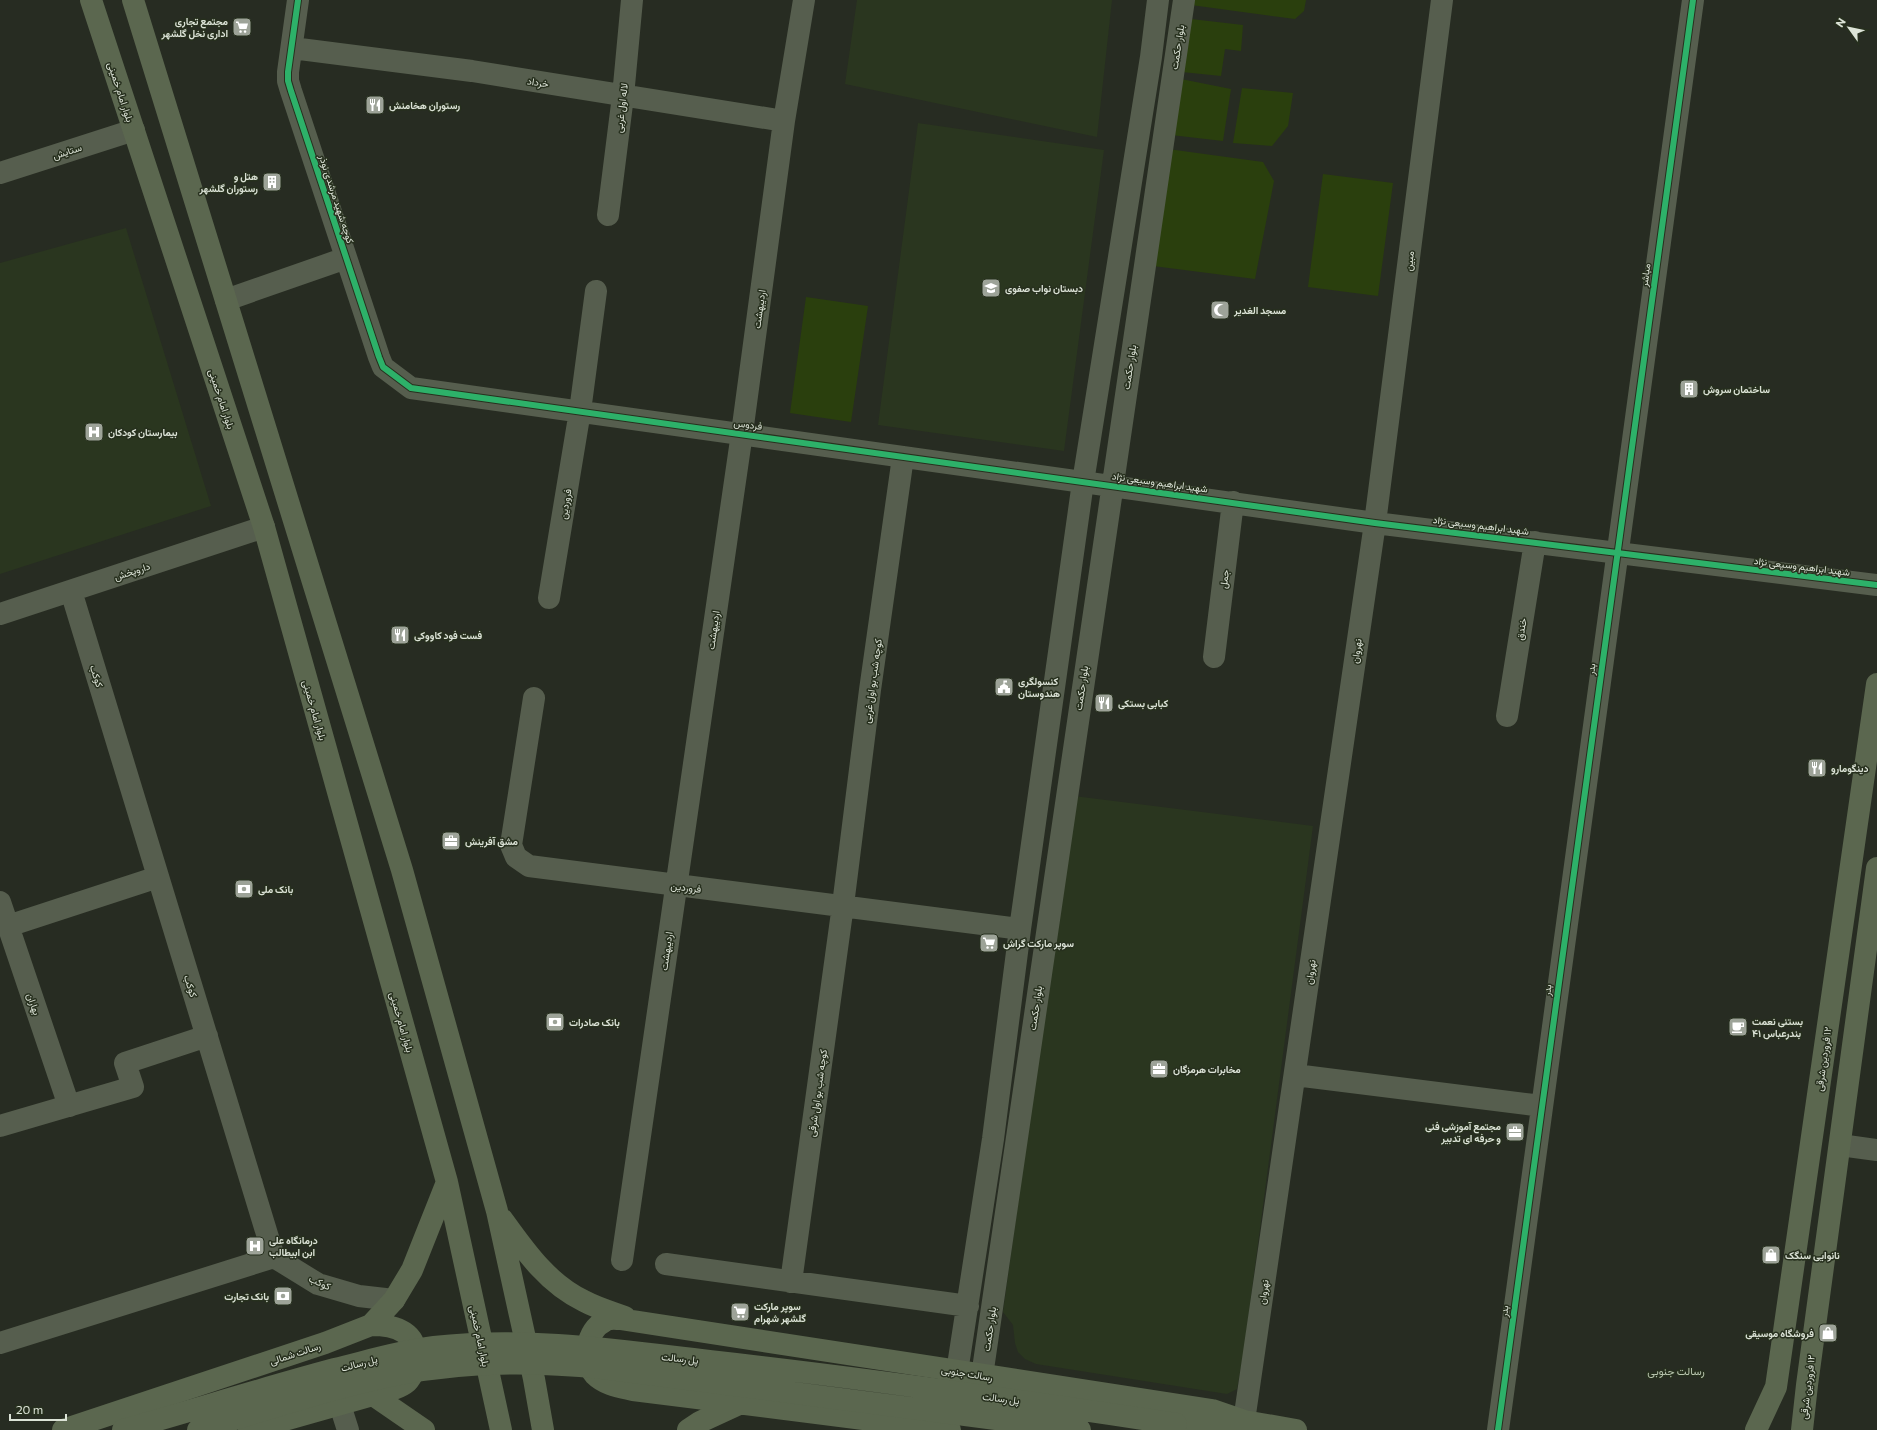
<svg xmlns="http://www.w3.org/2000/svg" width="1877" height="1430" viewBox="0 0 1877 1430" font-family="Commissioner,Vazirmatn,sans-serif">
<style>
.built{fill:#2a361f}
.green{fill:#2a3f0d}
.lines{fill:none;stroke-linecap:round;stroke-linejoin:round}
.minor{stroke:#565e4e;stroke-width:22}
.major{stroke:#5b674f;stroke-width:22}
.major-bridge{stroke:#5b674f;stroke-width:22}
.cycleway-casing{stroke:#27301e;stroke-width:8}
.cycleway{stroke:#2db169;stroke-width:6}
.labels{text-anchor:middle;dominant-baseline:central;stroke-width:3;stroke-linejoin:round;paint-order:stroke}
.poi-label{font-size:10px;font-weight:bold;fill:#dce3d7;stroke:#27301e;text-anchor:start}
.street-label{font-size:10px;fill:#dce3d7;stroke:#27301e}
.neighbourhood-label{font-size:11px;fill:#b9c6af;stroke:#27301e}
</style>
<rect width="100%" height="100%" fill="#272c22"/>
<path class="built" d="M 857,0 L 1112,0 L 1097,137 L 845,84 Z
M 918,123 L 1104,150 L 1064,451 L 878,425 Z
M 126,228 L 211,506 L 0,574 L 0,263 Z
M 1074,796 L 1313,826 L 1244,1350 L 1237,1389 L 1227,1394 L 1036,1364 L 1025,1359 L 1018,1352 L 1015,1343 L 1013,1325 L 1003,1312 Z"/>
<path class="green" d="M 1191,0 L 1306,0 L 1304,11 L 1295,19 L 1191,5 Z
M 1191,19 L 1243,25 L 1241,51 L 1225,49 L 1221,76 L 1182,72 Z
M 1181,79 L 1231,89 L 1223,141 L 1171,135 Z
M 1242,88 L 1293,93 L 1288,126 L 1272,146 L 1233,143 Z
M 1168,149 L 1263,162 L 1274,181 L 1255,279 L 1153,266 Z
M 1323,174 L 1393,183 L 1378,296 L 1308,287 Z
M 806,297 L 868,306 L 851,422 L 790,413 Z"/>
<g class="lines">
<path class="minor" d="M 298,0 L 288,72 L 288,81 L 291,91 L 379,357 L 383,367 L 411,388 L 1375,523 L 1877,585
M 292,48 L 472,71 L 784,121
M 0,173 L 134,130
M 608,215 L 623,96 L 632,0
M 226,300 L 346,258
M 71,591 L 274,1257 L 318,1284 L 359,1296 L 394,1300
M 549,598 L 580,411 L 596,291
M 0,614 L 264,527
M 1214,657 L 1233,502
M 534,698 L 511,845 L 516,857 L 529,866 C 692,888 856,907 1020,929
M 1507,716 L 1535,542
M 0,902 L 69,1106
M 8,926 L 158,877
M 1295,1075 L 1542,1106
M 0,1126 L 133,1087 L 125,1063 L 207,1036
M 1840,1145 L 1877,1150
M 622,1260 L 742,433 L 784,121 L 804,0
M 666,1264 L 968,1306
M 791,1282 L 843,905 L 870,690 L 903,457
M 0,1343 L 274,1257
M 957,1372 L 993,1139 L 1020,929 L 1083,482 L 1151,57 L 1158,0
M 982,1376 C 1048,917 1113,458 1184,0
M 340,1405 L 348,1430
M 1244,1421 L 1375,523 L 1442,0
M 1498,1430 L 1693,0"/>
<path class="major" d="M 91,0 L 264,527 L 447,1182 L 501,1430
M 133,0 L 402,870 L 497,1211 L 534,1379 L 543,1430
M 502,1219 C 525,1251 548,1284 584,1301 C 597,1308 611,1312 625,1317
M 371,1325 C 396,1325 419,1332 415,1362 C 414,1369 413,1376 407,1382 C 399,1389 383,1392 373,1395
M 1176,1424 L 1214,1427 L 1243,1421
M 63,1430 L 325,1343 L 371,1325 L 394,1300 L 412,1270 L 447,1182
M 249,1430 L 373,1395 L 424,1430
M 688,1430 L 700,1422 L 739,1404
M 950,1430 L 633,1390 C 620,1387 605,1385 595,1375 C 582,1360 586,1330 605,1321 C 609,1318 615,1319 620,1319 L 1212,1410 L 1244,1421 L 1296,1430
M 1756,1430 L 1776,1387 L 1877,684
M 1802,1430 L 1807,1385 L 1877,868"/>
<path class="major-bridge" d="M 123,1430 C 194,1410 264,1388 335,1369 C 368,1361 400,1351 434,1347 C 528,1336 624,1351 718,1362 C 871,1379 1024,1401 1176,1424
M 198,1430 C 264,1411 333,1387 400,1374 C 466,1361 534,1361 602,1368 L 1080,1430"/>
<defs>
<path id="cycleway" d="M 298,0 L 288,72 L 288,81 L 291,91 L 379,357 L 383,367 L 411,388 L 1375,523 L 1877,585
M 1498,1430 L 1693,0"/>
</defs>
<use href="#cycleway" class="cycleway-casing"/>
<use href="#cycleway" class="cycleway"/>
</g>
<defs>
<symbol id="supermarket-square" viewBox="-11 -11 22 22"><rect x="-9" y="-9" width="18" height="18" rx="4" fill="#9da398" stroke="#27301e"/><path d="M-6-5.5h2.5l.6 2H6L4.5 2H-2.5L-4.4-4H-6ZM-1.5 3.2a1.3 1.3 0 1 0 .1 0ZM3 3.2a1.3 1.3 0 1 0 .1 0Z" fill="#fff"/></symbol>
<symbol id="restaurant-square" viewBox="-11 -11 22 22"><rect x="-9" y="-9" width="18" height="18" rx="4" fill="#9da398" stroke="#27301e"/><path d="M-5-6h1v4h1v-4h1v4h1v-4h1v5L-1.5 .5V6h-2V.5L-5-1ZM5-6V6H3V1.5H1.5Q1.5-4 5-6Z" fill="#fff"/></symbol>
<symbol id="building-square" viewBox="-11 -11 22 22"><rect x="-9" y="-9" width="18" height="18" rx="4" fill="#9da398" stroke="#27301e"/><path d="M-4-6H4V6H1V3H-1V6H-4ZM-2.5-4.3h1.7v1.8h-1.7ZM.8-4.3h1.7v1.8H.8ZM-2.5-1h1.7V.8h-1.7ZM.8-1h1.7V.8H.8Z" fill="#fff"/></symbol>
<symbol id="school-square" viewBox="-11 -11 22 22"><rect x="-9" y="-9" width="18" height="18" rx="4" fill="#9da398" stroke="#27301e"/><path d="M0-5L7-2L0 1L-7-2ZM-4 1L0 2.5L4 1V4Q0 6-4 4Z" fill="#fff"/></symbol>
<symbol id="mosque-square" viewBox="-11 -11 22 22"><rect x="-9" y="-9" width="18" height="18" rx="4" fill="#9da398" stroke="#27301e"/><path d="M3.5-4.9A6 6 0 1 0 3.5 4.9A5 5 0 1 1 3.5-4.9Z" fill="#fff"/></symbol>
<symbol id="hospital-square" viewBox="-11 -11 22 22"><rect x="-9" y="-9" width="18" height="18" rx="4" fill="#9da398" stroke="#27301e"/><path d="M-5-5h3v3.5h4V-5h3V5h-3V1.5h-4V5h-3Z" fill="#fff"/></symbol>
<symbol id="civic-square" viewBox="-11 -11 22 22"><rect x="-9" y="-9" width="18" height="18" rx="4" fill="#9da398" stroke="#27301e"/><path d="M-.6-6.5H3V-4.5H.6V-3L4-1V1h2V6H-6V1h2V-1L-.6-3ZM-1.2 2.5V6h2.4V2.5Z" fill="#fff"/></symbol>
<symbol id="office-square" viewBox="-11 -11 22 22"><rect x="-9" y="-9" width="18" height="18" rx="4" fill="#9da398" stroke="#27301e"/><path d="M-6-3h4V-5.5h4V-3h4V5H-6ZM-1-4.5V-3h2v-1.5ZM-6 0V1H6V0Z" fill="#fff"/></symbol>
<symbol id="bank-square" viewBox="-11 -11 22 22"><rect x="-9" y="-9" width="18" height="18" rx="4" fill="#9da398" stroke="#27301e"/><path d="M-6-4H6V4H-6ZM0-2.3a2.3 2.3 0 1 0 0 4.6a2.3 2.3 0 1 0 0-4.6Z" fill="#fff"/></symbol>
<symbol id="cafe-square" viewBox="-11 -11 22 22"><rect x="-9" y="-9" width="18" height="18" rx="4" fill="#9da398" stroke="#27301e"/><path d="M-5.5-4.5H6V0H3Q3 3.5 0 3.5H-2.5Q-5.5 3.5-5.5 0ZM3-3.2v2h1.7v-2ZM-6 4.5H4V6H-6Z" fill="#fff"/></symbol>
<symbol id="shop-square" viewBox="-11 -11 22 22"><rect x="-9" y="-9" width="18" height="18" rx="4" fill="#9da398" stroke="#27301e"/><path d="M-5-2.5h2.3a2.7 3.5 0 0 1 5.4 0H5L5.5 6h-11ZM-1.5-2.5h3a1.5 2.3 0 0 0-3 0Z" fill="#fff"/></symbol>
</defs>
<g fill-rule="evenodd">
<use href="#supermarket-square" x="231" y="16" width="22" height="22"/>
<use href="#restaurant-square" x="364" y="94" width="22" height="22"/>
<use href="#building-square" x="261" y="171" width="22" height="22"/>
<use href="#school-square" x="980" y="277" width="22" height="22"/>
<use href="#mosque-square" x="1209" y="299" width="22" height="22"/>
<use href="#building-square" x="1678" y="378" width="22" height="22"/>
<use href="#hospital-square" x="83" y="421" width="22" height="22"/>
<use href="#restaurant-square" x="389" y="624" width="22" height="22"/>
<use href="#civic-square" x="993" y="676" width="22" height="22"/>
<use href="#restaurant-square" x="1093" y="692" width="22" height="22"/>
<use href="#restaurant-square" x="1806" y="757" width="22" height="22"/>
<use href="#office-square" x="440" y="830" width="22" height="22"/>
<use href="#bank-square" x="233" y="878" width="22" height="22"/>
<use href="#supermarket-square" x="978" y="932" width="22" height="22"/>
<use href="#bank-square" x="544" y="1011" width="22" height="22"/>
<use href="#cafe-square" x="1727" y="1016" width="22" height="22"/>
<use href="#office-square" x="1148" y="1058" width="22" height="22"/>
<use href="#office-square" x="1504" y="1121" width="22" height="22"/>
<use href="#hospital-square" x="244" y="1235" width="22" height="22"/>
<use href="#shop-square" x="1760" y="1244" width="22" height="22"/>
<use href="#bank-square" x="272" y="1285" width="22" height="22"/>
<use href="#supermarket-square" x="729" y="1301" width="22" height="22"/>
<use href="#shop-square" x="1817" y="1322" width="22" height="22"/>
</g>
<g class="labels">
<g class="poi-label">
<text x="228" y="21" text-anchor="end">مجتمع تجاری<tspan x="228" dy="12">اداری نخل گلشهر</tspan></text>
<text x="389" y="105">رستوران هخامنش</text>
<text x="258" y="176" text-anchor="end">هتل و<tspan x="258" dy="12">رستوران گلشهر</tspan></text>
<text x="1005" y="288">دبستان نواب صفوی</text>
<text x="1234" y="310">مسجد الغدیر</text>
<text x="1703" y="389">ساختمان سروش</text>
<text x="108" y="432">بیمارستان کودکان</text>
<text x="414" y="635">فست فود کاووکی</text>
<text x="1018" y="681">کنسولگری<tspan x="1018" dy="12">هندوستان</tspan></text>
<text x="1118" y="703">کبابی بستکی</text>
<text x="1831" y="768">دینگومارو</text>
<text x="465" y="841">مشق آفرینش</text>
<text x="258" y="889">بانک ملی</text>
<text x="1003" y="943">سوپر مارکت گراش</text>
<text x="1752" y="1021">بستنی نعمت<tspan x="1752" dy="12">بندرعباس ۴۱</tspan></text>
<text x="569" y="1022">بانک صادرات</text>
<text x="1173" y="1069">مخابرات هرمزگان</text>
<text x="1501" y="1126" text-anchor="end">مجتمع آموزشی فنی<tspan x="1501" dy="12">و حرفه ای تدبیر</tspan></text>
<text x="269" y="1240">درمانگاه علی<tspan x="269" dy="12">ابن ابیطالب</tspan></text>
<text x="1785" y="1255">نانوایی سنگک</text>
<text x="269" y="1296" text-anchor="end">بانک تجارت</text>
<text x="754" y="1306">سوپر مارکت<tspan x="754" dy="12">گلشهر شهرام</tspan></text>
<text x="1814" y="1333" text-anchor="end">فروشگاه موسیقی</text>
</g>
<g class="street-label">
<text transform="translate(1177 47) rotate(-81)">بلوار حکمت</text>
<text transform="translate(538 82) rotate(9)">خرداد</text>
<text transform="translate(121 92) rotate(72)">بلوار امام خمینی</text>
<text transform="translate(621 108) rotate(-83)">لاله اول غربی</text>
<text transform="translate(67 151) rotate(-18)">ستایش</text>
<text transform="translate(337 199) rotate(72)">کوچه شهید مرشدی نوذر</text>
<text transform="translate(1409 261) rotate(-83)">مبین</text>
<text transform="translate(1645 275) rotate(-82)">مباشر</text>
<text transform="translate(759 309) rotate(-82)">اردیبهشت</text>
<text transform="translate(1129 367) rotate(-81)">بلوار حکمت</text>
<text transform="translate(222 399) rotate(72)">بلوار امام خمینی</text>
<text transform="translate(748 424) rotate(8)">فردوس</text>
<text transform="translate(1160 482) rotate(8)">شهید ابراهیم وسیعی نژاد</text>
<text transform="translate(565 504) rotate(-81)">فروردین</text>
<text transform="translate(1481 525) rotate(7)">شهید ابراهیم وسیعی نژاد</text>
<text transform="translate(1802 566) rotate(7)">شهید ابراهیم وسیعی نژاد</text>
<text transform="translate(132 571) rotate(-18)">داروپخش</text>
<text transform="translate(1224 579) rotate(-83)">جمل</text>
<text transform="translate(1521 629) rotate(-81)">خندق</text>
<text transform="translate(713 630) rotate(-82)">اردیبهشت</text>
<text transform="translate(1356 651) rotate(-82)">نهروان</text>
<text transform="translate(1591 669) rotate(-82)">بدر</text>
<text transform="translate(97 676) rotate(73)">کوکب</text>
<text transform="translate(872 681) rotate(-82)">کوچه شب بو اول غربی</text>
<text transform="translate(1081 688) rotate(-82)">بلوار حکمت</text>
<text transform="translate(315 710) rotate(74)">بلوار امام خمینی</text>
<text transform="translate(686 887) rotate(7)">فروردین</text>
<text transform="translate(666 951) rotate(-82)">اردیبهشت</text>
<text transform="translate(1310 972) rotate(-82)">نهروان</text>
<text transform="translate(191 986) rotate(73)">کوکب</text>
<text transform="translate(1547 990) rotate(-82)">بدر</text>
<text transform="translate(34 1004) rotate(71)">بهاران</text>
<text transform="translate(1035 1008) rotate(-82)">بلوار حکمت</text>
<text transform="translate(402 1022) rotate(74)">بلوار امام خمینی</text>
<text transform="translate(1823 1059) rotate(-82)">١٢ فروردین شرقی</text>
<text transform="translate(817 1093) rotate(-82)">کوچه شب بو اول شرقی</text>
<text transform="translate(320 1282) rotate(24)">کوکب</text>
<text transform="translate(1263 1292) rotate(-82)">نهروان</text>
<text transform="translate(1504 1311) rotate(-82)">بدر</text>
<text transform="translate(989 1329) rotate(-82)">بلوار حکمت</text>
<text transform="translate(480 1336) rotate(78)">بلوار امام خمینی</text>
<text transform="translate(295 1353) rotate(-18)">رسالت شمالی</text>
<text transform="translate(680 1358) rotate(6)">پل رسالت</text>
<text transform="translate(359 1363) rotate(-15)">پل رسالت</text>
<text transform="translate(967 1373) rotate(9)">رسالت جنوبی</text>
<text transform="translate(1807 1387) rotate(-83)">١٢ فروردین شرقی</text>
<text transform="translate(1001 1398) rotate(7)">پل رسالت</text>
</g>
<g class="neighbourhood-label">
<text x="1676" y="1370">رسالت جنوبی</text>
</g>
</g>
<g transform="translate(1849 28) rotate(303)" stroke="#27301e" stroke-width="3" paint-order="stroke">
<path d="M0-3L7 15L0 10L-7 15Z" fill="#dce3d7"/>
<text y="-6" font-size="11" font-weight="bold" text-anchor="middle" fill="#dce3d7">N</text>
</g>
<path d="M10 1414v6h56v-6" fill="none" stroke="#dce3d7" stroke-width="2"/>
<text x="16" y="1414" font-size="12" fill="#dce3d7" stroke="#27301e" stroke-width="3" paint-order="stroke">20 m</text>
</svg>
